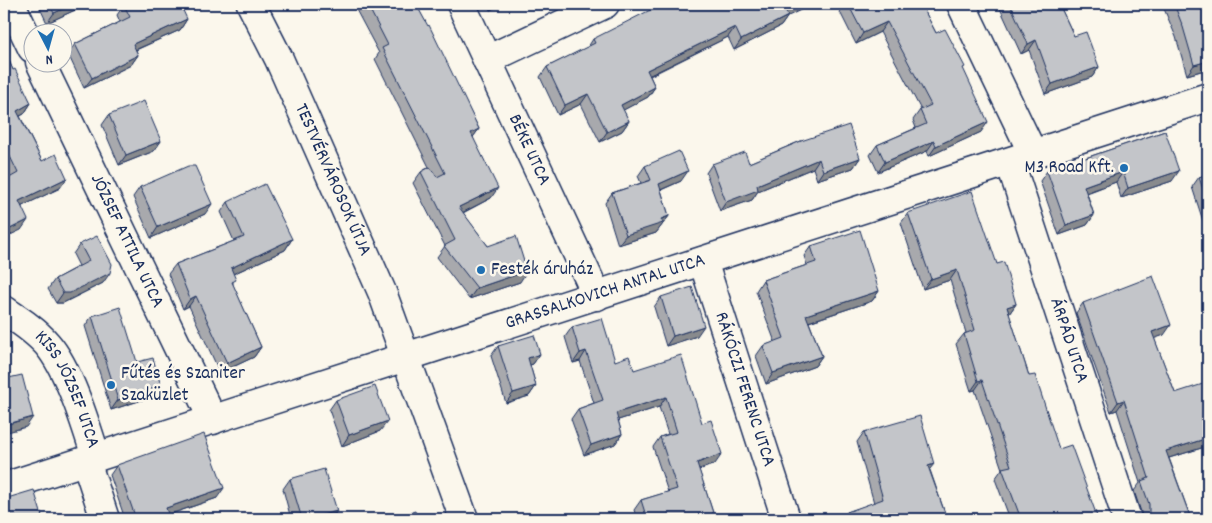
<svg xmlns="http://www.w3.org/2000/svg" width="1212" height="523" viewBox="0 0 1212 523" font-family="Dekko,sans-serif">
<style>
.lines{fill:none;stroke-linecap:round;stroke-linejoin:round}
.minor-casing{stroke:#1b2f5e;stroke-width:31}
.minor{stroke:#fbf7ec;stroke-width:28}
.wall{fill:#a8a9ad;stroke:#1b2f5e}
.shaded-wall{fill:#888a8d;stroke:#1b2f5e}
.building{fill:#c3c5c9;stroke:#1b2f5e}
.poi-dot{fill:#1f6fb2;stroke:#fbf7ec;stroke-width:2}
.labels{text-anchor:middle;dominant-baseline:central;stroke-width:5;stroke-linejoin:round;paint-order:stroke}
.street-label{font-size:19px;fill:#1b2f5e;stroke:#fbf7ec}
.poi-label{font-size:19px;fill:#1b2f5e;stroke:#fbf7ec;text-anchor:start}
</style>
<rect width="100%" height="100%" fill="#fbf7ec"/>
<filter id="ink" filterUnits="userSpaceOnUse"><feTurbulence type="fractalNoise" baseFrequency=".02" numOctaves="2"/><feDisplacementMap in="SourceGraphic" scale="10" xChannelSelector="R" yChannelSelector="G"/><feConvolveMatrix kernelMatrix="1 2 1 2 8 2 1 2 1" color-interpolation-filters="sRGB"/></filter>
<g filter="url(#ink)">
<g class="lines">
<defs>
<g id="minor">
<path d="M 11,4 L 32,48"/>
<path id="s1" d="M 251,4 L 279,59 L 382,292 L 464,519"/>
<path id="s2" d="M 461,4 L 597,296"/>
<path d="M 961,4 L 1033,154"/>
<path d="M 487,60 L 605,4"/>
<path id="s3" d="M 40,62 L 213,420"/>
<path id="s4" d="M 1010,162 L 1127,519"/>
<path id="s5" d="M 703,261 L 786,519"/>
<path id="s6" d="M 4,310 C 19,320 35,330 47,344 C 69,369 86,425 96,457"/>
<path d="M 86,461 L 105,519"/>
<path id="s7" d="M 4,487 L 1208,97"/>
</g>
</defs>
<use href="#minor" class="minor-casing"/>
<use href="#minor" class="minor"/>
</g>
<path class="wall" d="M 38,4 L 88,4 L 47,23 Z
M 353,4 L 416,4 L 479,129 L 473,137 L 491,198 L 463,213 L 488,246 L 520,282 L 469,299 L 437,257 L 445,246 L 413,183 L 421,172 L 429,167 L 375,59 L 379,53 Z
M 487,4 L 503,4 L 490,10 Z
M 836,4 L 921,4 L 936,33 L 963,69 L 981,132 L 929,156 L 927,151 L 878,172 L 870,155 L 877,145 L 916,128 L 913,120 L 920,110 L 921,110 L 880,32 L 856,44 Z
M 998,4 L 1059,4 L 1074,36 L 1099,67 L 1092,77 L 1045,94 L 1029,50 L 1021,54 Z
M 1162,4 L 1208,4 L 1208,69 L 1187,75 L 1176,37 Z
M 124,5 L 187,19 L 180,30 L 136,50 L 138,55 L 131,65 L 84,88 L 68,54 L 75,44 L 120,22 L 117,15 Z
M 788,16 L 781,26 L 734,50 L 728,37 L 650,76 L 655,87 L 648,97 L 623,110 L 629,121 L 622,131 L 600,142 L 581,104 L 558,115 L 540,77 L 547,67 L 588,47 L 593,39 Z
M 4,49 L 13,70 L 31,103 L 24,114 L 20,116 L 42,161 L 60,188 L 22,206 L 21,230 L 8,178 L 4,169 Z
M 109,115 L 161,141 L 154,151 L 119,165 L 102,125 Z
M 1165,131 L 1172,181 L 1121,198 L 1116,182 L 1087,193 L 1094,215 L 1087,225 L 1059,235 L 1040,181 L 1047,171 Z
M 801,141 L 860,158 L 853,168 L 817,180 L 813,168 L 758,191 L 752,200 L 720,211 L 706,173 L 712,164 L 749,163 Z
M 645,166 L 681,181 L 661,190 L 669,216 L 656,233 L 618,245 L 605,203 L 612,193 L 641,183 L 638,176 Z
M 1208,174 L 1208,236 L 1192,187 L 1199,177 Z
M 140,187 L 205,214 L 151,238 L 133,197 Z
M 228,202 L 292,239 L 285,250 L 233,274 L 233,285 L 261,347 L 254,357 L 220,373 L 189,306 L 183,309 L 168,274 L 176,264 L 234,241 L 221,212 Z
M 908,213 L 997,264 L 1016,304 L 1009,314 L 1029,376 L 1059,449 L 1098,519 L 1010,519 L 995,479 L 1002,469 L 975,390 L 971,391 L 956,344 L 964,334 L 966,333 L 950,280 L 923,289 L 901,223 Z
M 80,244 L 103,283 L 63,303 L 56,303 L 48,289 L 55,279 L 79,266 L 73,254 Z
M 811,246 L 879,291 L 872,301 L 809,322 L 822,356 L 815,366 L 766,384 L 756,356 L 763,346 L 775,342 L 756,291 L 763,280 L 807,265 L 804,256 Z
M 661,297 L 697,336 L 666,346 L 654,307 Z
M 1083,303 L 1164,335 L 1154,338 L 1175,393 L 1208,446 L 1169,458 L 1191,519 L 1142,519 L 1142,515 L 1134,491 L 1140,483 L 1117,410 L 1111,412 L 1076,313 Z
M 92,316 L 137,362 L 161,386 L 154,396 L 111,410 L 85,326 Z
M 572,327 L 615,361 L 634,370 L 702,423 L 715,464 L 699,470 L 715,519 L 637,519 L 634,510 L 641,500 L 668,492 L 653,447 L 660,437 L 668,434 L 659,407 L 618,420 L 622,434 L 615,444 L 584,455 L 571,419 L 578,409 L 594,403 L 580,361 L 573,363 L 565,337 Z
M 498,346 L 540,354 L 533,364 L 530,365 L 536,386 L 529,396 L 506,403 L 491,356 Z
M 336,400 L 380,431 L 342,446 L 329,410 Z
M 864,432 L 930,470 L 947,519 L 842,519 L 847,512 L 874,503 L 857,442 Z
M 117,465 L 217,498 L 168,515 L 169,517 L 168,519 L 125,519 L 110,475 Z
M 290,479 L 337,511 L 331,519 L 291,519 L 283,489 Z
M 4,499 L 43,519 L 4,519 Z"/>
<path class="shaded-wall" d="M 74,4 L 88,4 L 47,23 L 54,13 Z
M 495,4 L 503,4 L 490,10 Z
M 799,4 L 813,4 L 778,21 L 785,10 Z
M 788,16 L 781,26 L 734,50 L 741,40 Z
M 187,19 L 180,30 L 126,54 L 133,44 Z
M 887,22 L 880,32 L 856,44 L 863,33 Z
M 735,27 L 728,37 L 640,80 L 647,70 Z
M 1036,40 L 1029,50 L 1021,54 L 1028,44 Z
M 138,55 L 131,65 L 84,88 L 92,78 Z
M 1208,61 L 1208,69 L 1187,75 L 1194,65 Z
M 1099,67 L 1092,77 L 1045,94 L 1052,84 Z
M 655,87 L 648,97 L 614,115 L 621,105 Z
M 588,94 L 581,104 L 558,115 L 565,105 Z
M 31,103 L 24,114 L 10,121 L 17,111 Z
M 629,121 L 622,131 L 600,142 L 607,132 Z
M 988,122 L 981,132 L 929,156 L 936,146 Z
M 479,129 L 471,140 L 471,133 Z
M 161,141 L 154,151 L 119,165 L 126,155 Z
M 934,141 L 927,151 L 878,172 L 885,162 Z
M 860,158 L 853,168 L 817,180 L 823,171 Z
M 819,159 L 813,168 L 758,191 L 752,200 L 720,211 L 726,202 L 757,185 Z
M 688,171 L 681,181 L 651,194 L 659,184 Z
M 1179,171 L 1172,181 L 1121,198 L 1128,188 Z
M 1123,172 L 1116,182 L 1077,196 L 1084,186 Z
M 67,178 L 60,188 L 12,211 L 19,201 Z
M 498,188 L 491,198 L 452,218 L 459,207 Z
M 212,204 L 205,214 L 151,238 L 158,227 Z
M 1094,215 L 1087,225 L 1059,235 L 1066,225 Z
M 669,216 L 656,233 L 618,245 L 626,235 Z
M 28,220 L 21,230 L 4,238 L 4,232 Z
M 292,239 L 285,250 L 224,278 L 231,268 Z
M 957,270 L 950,280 L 923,289 L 931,279 Z
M 527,271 L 520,282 L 469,299 L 477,288 Z
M 110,273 L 103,283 L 63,303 L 56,303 L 63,293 Z
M 879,291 L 872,301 L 799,325 L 806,315 Z
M 196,296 L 189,306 L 183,309 L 190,299 Z
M 1016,304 L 1009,314 L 1007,307 Z
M 1171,325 L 1164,335 L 1145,342 L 1152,332 Z
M 704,326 L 697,336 L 666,346 L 673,336 Z
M 261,347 L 254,357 L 220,373 L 227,363 Z
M 586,351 L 580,361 L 573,363 L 580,353 Z
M 540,354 L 533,364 L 521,368 L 528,358 Z
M 822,356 L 815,366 L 766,384 L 773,373 Z
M 982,380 L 975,390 L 971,391 L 978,381 Z
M 161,386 L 154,396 L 111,410 L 118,400 Z
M 536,386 L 529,396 L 506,403 L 513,393 Z
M 666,397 L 659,407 L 609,423 L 616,413 Z
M 1124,400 L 1117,410 L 1111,412 L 1118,402 Z
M 33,417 L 26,427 L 4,433 L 4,425 Z
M 388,421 L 380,431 L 342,446 L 349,435 Z
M 622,434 L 615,444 L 584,455 L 591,445 Z
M 1208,438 L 1208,446 L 1159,461 L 1166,451 Z
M 722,454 L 715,464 L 690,472 L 697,463 Z
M 934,464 L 926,474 L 928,466 Z
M 224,488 L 217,498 L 159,518 L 166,508 Z
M 337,511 L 331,519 L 307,519 Z"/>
<path class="building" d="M 49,4 L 74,4 L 54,13 Z
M 126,4 L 180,4 L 187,19 L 133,44 L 138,55 L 92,78 L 75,44 L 130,17 L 124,5 Z
M 367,4 L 416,4 L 428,26 L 429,25 L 479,129 L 471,133 L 498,188 L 459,207 L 488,246 L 516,236 L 527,271 L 477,288 L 444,246 L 455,240 L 421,172 L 430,167 L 437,177 L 445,173 L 382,48 L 388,45 Z
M 662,4 L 799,4 L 785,10 L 788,16 L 741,40 L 735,27 L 647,70 L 655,87 L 621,105 L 629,121 L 607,132 L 588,94 L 565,105 L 547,67 L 595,43 L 593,39 Z
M 848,4 L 921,4 L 936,33 L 945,29 L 965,67 L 963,68 L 988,122 L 936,146 L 934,141 L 885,162 L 877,145 L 926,124 L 920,110 L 931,105 L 887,22 L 863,33 Z
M 1010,4 L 1059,4 L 1074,36 L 1086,32 L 1099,67 L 1052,84 L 1036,40 L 1028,44 Z
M 1174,4 L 1208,4 L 1208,61 L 1194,65 L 1183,27 Z
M 4,49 L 13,70 L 15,69 L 31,103 L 17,111 L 42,161 L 56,154 L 67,178 L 19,201 L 28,220 L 4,232 L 4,181 L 18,173 L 4,144 Z
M 144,101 L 161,141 L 126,155 L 109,115 Z
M 849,125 L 860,158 L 823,171 L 819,159 L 757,185 L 758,190 L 726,202 L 712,164 L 745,152 L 749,163 L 801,141 Z
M 1165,131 L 1179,171 L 1128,188 L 1123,172 L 1084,186 L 1094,215 L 1066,225 L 1047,171 Z
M 679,151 L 688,171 L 659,184 L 669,216 L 661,219 L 663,223 L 626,235 L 612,193 L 651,180 L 645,166 Z
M 188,166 L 195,166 L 212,204 L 158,227 L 140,187 Z
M 1208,174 L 1208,205 L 1199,177 Z
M 265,184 L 292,239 L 231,268 L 236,280 L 232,282 L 261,347 L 227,363 L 196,296 L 190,299 L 176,264 L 244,237 L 228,202 Z
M 972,191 L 997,264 L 1004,262 L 1016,304 L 1007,307 L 1029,376 L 1035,375 L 1059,449 L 1071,445 L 1098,519 L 1021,519 L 1002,468 L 1011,466 L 982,380 L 978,381 L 964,334 L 975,330 L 957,270 L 931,279 L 908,213 Z
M 860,230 L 879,291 L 806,315 L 822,356 L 773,373 L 763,346 L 784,338 L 763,280 L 816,262 L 811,246 Z
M 97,236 L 112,264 L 110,273 L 70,293 L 63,293 L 55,279 L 89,261 L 80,244 Z
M 1153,276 L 1171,325 L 1152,332 L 1175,393 L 1206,383 L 1208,391 L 1208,438 L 1166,451 L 1191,519 L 1146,519 L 1149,513 L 1149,504 L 1141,481 L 1149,478 L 1124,400 L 1118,402 L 1083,303 Z
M 692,287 L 704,326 L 673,336 L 661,297 Z
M 120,307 L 137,362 L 153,358 L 161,386 L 118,400 L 92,316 Z
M 602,318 L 615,361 L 629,356 L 634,370 L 681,355 L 702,423 L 711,420 L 722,454 L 697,463 L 715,519 L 647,519 L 641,500 L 677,489 L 660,437 L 677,432 L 666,397 L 616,413 L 622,434 L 591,445 L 578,409 L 603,400 L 586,351 L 580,353 L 572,327 Z
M 534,335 L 540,354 L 528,358 L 536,386 L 513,393 L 498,346 Z
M 22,375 L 33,417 L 4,425 L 4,379 Z
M 375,386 L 388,421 L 349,435 L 336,400 Z
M 920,416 L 934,464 L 928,466 L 947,519 L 849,519 L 847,512 L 883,499 L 864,432 Z
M 204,434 L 224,488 L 166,508 L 169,517 L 164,519 L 136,519 L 117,465 Z
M 324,469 L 337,511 L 307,519 L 302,519 L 290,479 Z
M 34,490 L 43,519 L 10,519 L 4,499 Z
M 415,511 L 417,519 L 389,519 Z
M 1204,517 L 1205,519 L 1196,519 Z"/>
</g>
<g class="poi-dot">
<circle cx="1124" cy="168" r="5"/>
<circle cx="481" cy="270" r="5"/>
<circle cx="111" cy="385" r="5"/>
</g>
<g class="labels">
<g class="street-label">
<text stroke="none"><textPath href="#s2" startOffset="161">BÉKE UTCA</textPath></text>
<text stroke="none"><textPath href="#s1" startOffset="194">TESTVÉRVÁROSOK ÚTJA</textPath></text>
<text stroke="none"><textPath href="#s3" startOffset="199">JÓZSEF ATTILA UTCA</textPath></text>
<text stroke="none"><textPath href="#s7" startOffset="632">GRASSALKOVICH ANTAL UTCA</textPath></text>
<text stroke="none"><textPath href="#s4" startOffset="188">ÁRPÁD UTCA</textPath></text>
<text stroke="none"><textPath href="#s5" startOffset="135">RÁKÓCZI FERENC UTCA</textPath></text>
<text stroke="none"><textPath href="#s6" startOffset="105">KISS JÓZSEF UTCA</textPath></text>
</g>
<g class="poi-label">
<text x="1114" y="168" text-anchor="end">M3 Road Kft.</text>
<text x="491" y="270">Festék áruház</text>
<text x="121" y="374">Fűtés és Szaniter<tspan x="121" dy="22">Szaküzlet</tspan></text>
</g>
</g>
<rect width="1212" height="523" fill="none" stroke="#fbf7ec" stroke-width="20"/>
<rect x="10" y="10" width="1192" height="503" fill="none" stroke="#1b2f5e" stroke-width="2" filter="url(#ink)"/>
<g transform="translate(48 48) rotate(174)"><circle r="24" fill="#fbf7ec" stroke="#a1a7b3"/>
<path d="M0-4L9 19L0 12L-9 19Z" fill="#1f6fb2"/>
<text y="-8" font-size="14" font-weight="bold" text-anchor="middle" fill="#1b2f5e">N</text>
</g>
</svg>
